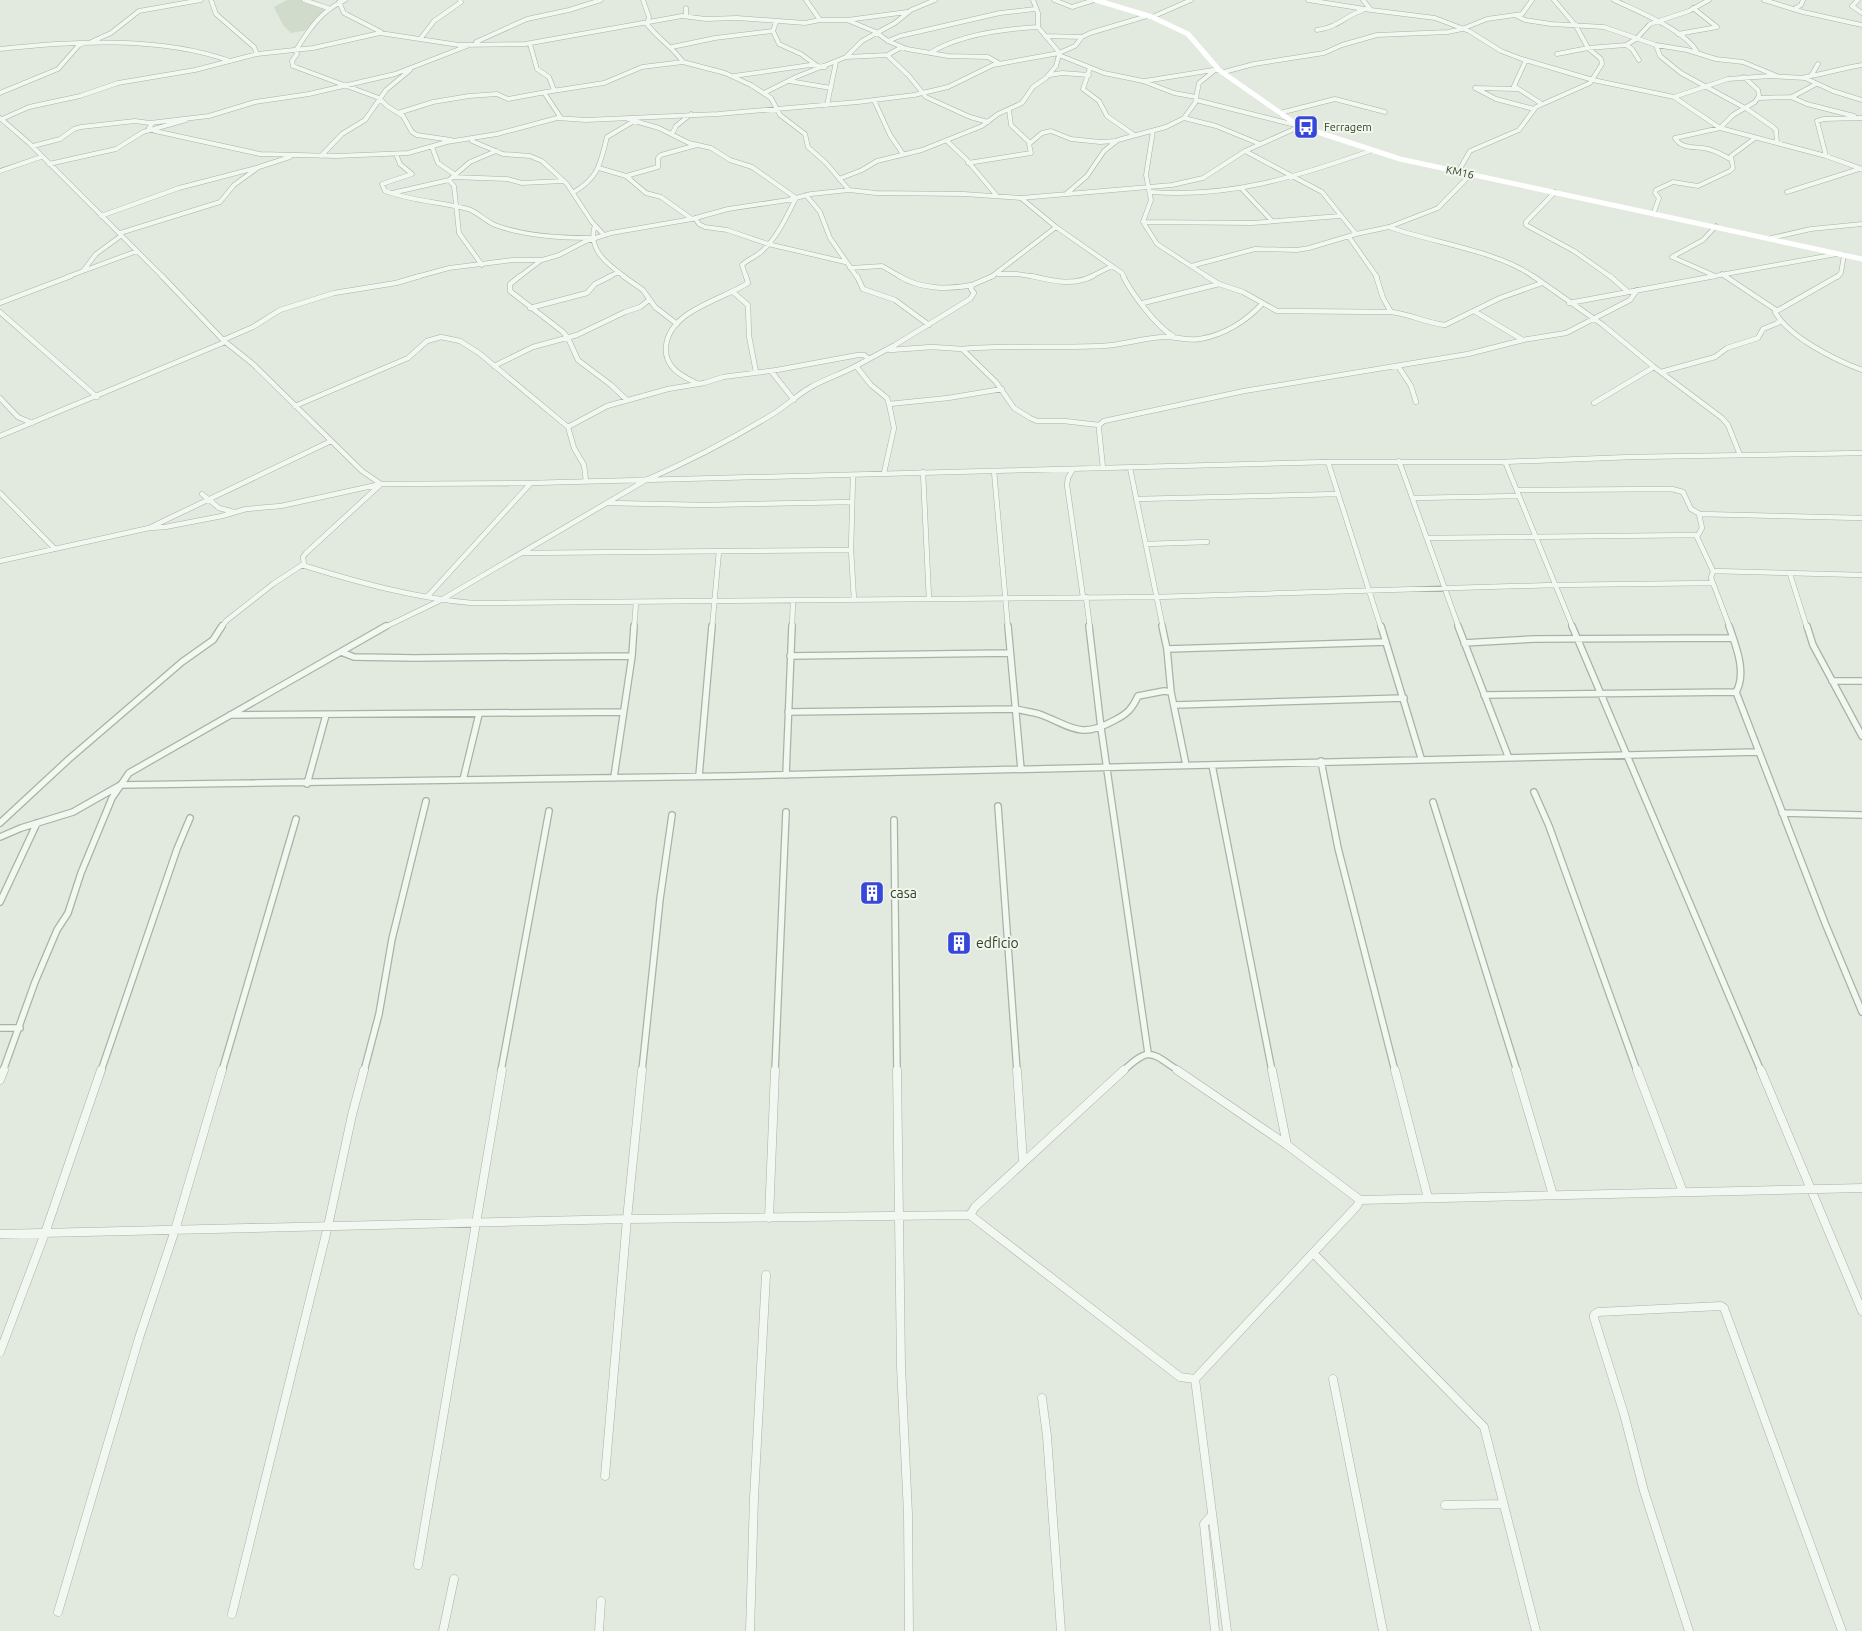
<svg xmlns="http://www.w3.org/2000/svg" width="1862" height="1631" viewBox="0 0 1862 1631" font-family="Ubuntu,sans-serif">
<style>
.built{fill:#d0dbcc}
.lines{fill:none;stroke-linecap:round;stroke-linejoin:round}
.street-far3-casing{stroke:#a8b3a3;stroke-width:5}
.street-far2-casing{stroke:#a8b3a3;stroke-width:5.5}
.street-far1-casing{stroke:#a8b3a3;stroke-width:8}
.street-casing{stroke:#a8b3a3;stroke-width:9}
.street-far3{stroke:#f3f7f1;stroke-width:4}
.street-far2{stroke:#f3f7f1;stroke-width:4.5}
.street-far1{stroke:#f3f7f1;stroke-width:5.5}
.street{stroke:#f3f7f1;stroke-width:8}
.secondary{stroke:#fff;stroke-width:5}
.labels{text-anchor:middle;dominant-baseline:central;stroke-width:4;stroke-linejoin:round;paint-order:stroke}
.far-poi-label{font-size:11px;fill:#2e4126;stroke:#f1f6ed;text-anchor:start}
.far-street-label{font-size:11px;fill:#2e4126;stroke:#f1f6ed}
.poi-label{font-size:14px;fill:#2e4126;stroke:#f1f6ed;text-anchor:start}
</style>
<rect width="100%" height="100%" fill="#e2e9de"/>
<path class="built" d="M 287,0 L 300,0 L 326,8 L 323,17 L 314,29 L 291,33 L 283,25 L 274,7 Z"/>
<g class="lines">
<defs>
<path id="street-far3" d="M 211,0 L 216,14 L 254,47 L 257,54
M 304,0 L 328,8
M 345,0 C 321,11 310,28 296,50 L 297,54 L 292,61 L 293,66 L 379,98 L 387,106 L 403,116 L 412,132 L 417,135 L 451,140
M 643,0 L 649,17 L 647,24 C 658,39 672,46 683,62
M 806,0 L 820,20
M 1054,0 L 1072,7 L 1094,0
M 1308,0 L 1371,10
M 1363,0 L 1371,10 L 1435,18 L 1469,31 L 1501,51 L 1522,59 L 1593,80 L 1674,97 L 1720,128 L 1826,156 L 1862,169
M 1614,0 C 1637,11 1685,30 1697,52
M 1764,0 L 1803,12 L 1862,25
M 1858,0 L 1852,6 L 1862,13
M 339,2 L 344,13 L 381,32
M 686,8 L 686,16
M 1794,9 L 1801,5 L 1803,0
M 1517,16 L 1525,20 L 1551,24 L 1604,27 L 1656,45 L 1687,50 L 1716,59 L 1743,62 L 1777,76
M 1152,17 L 1191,0
M 847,20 L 876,32 L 888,41 L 907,49 L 948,56 L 988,57 L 1000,64
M 776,22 L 773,31 L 779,44 L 801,54 L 816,65
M 1317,30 C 1339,27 1343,17 1363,10
M 1678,34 L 1717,27 L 1693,8
M 1045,36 L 1082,37
M 421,38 L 434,21 L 461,2 L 460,0
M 888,41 L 900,36 L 1000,13 L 1035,9
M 91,42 L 111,33 L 139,11 L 201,0
M 476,42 L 527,19 L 569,10 L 601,0
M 530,44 L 537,69 L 549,77 L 554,90
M 1626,45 L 1632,49 L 1639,60
M 1656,45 L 1660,56 L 1681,73 L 1747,109 L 1773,127 L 1776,130 L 1777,143
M 672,47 L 715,38 L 773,31
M 902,47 L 889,54 L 889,57 L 909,76 L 926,97 L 970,117 L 988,122
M 0,49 C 72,41 161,36 230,61
M 930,53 C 959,35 1004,29 1038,27
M 1557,54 L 1588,48 L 1626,45 L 1636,39 L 1650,24 L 1689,11 L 1709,0
M 1059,55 L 1104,73 L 1143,81 L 1174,93 L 1196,97
M 846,57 L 888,55
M 1526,60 L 1514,86 L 1542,104
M 1090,68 L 1083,89 L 1099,101 L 1107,116 L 1134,135
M 1224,72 L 1254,64 L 1324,53 L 1342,45 L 1377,35 L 1448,32 L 1462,29 L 1487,19 L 1522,14 L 1532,0
M 1050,75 L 1062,73 L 1089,75
M 734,76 L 810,65 L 825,67
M 1811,76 L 1818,64
M 1805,77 C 1825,74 1842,68 1862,65
M 789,81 L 831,88
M 1145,81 L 1213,70
M 1475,88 L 1496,99 L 1534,109
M 1475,88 L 1517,89
M 0,93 L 58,69 L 79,45 L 85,43
M 764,93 L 796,77 L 846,57 L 862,41 L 895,23 L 911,10 L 935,0
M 1674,97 L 1728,79 L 1770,76 L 1805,78 L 1833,91 L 1862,100
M 1791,97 L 1807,104 L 1854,116
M 1759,98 L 1792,97 L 1816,84
M 874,100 L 890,135 L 903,154
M 1196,100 L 1299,126
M 827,105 L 836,62
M 1009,110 L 1011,125 L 1030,143
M 398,113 L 433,102 L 469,96 L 497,94 L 508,99 L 546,92
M 1280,113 L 1335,99 L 1385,112
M 0,118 L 29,143 L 163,277
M 561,118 L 545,94 L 546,92 L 604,83 L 642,67 L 683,62 L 725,73 L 751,85 L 771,98 L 780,115 L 805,134 L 808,147 L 826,163 L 849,190
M 1184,118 L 1216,126 L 1260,144
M 2,119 L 29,107 L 80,96 L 118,83 L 195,70 L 257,54 L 313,48 L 380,33 L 459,45 L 525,44 L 682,16 L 706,19 L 737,18 L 805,23 L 820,20 L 847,20 L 907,12
M 628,119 L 659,128 L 689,143 L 711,148 L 730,160 L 752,167 L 796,198 C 787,216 777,238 762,251 C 756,257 748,259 742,265 L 746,277
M 150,123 L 209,116 L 255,102 L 309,94 L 395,74 L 467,46
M 1153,131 L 1146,175 L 1151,200 L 1143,222 L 1157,244 L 1208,277
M 672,134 L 676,126 L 691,114
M 472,141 L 503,154 L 530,156 L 542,161 L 567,184 L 592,222 L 604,235
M 947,141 L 966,159 L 997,196
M 33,146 L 60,139 L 74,129 L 81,127 L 135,121 L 150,123 L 152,124 L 149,128 L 155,131 L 260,154 L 336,156 L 408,153 L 447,142 L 497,134 L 557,118 L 586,120 L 718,114 L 858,102 L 914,95 L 948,87 L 993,65 L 1059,53 L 1075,46 L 1082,37 L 1090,33 L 1147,16
M 432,147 L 438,163 L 454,174
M 1245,151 L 1322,192 L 1356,234
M 396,154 L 400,164 L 412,174 L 382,184 L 385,191 C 412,201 440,202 468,209 C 478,212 485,221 495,225 C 524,236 558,238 590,238
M 321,156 L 342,134 L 365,120 L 386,90 L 410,70
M 1826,156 L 1817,121 L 1824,119 L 1862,118
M 1730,159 C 1723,155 1716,151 1708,149 C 1696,146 1682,150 1675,138 L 1720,128 L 1733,115 L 1755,102 L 1759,96 L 1758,90 L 1744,77
M 968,163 L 1031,153 L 1029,144 L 1042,133 L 1051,131 L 1071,139 L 1100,142 L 1116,141
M 49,164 L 116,149 L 143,132 L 186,120
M 599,168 L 626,176 L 646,193 L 661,197 L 692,219
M 0,171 L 41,157
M 1458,172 L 1470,151 L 1519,130 L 1536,107 L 1590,83 L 1602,64 L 1601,59 L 1588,48 L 1576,26 L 1554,0
M 626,176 L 658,167 L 658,158 L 661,155 L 697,145
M 452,177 L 507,179 L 522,183 L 563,181
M 839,179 L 862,170 L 877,161 L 922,150 L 982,126 L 998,114 L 1022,103 L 1033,87 L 1046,78 L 1056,66 L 1059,55 L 1058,51 L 1038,27 L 1038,13 L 1033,0
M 1241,188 L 1272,221
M 574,192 C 599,177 600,164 607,137 L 634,121
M 1151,192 C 1230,198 1296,177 1370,151
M 1555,192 L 1526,222 L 1526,225 L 1574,251 L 1611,277
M 1787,192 L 1859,169
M 392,193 L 449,180
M 1066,194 L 1087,176 L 1104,151 L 1118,140 L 1166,127 L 1184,118 L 1195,103 L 1199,83 L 1215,70 L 1219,70
M 806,195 L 820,212 L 830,238 L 857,277
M 1654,212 L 1659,198 L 1655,193 L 1656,190 L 1673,182 L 1698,186 L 1730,171 L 1733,168 L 1731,156 L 1755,138
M 101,216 L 179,188 L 256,168
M 695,218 L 699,224 L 705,227 L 727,230 L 768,244 L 845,262
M 1143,222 L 1252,223 L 1340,216
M 595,225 C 587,249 607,264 625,277
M 1056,227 L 1122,273 L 1124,277
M 1389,227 C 1433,243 1499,251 1534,277
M 120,233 L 220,202 L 234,185 L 259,167 L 290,157
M 1349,237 L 1377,277
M 1771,238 L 1811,229 L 1862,224
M 482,265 L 459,233 L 454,186 L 449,180 L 470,162 L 496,151
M 1191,266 L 1255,249 L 1297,250 L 1309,248 L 1356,234 L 1389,227 L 1438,208 L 1471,174
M 850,268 L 882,266 L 901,277
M 83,271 L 96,254 L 122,235
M 998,274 L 1017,274 L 1037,277
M 1722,274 L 1727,277
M 1713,275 L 1672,257 L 1703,240 L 1716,226
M 67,277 L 137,251
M 416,277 L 449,268 L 513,260 L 542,260 L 559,255 L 586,241 L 611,233 L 692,219 L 728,209 L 788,200 L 811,194 L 849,190 L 876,193 L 964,194 L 1021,198 L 1172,185 L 1203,178 L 1245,151 L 1301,126
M 519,277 L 540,261
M 608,277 L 619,272
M 991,277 L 1056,227 L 1021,198
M 1090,277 L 1112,266
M 1709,277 L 1837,254
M 1837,277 L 1841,273 L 1844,255"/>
<path id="street-far2" d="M 162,276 L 223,340 L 253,364 L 362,471 L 381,484 L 531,483 L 1328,462 L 1502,462 L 1631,457 L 1862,453
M 520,276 L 510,284 L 510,291 L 563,332 L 568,338 L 578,360 L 611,385 L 627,400
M 623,276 L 643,290 L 655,307 L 677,324
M 857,276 L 863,289 L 895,300 L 929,325
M 899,276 C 920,289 948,290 972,285
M 1031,276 C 1053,281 1073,286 1093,276
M 1123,276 C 1132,294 1156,326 1173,336
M 1206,276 L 1219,284 L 1243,292 L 1277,311 L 1391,312 C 1410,314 1426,323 1445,325 L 1500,298 L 1542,283
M 1376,276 L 1383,298 L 1391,312
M 1533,276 L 1603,325 L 1654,367 L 1722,418 L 1728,425 L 1740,455
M 1610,276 L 1627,291
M 1725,276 L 1776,310
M 1838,276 L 1775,312 C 1789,337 1835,360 1862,370
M 733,292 L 748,305 L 749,336 L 756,372
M 0,303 L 71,276
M 1143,303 L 1219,284
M 1569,303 L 1715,276
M 530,308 L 587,293 L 595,284 L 611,276
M 1474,311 L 1523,340
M 0,312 L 97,397
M 223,340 L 253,327 L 280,310 L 334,293 L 396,283 L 420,276
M 962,349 C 1009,345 1055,348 1102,346 C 1124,345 1145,337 1166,337 C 1177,337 1189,341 1200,339 C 1224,335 1246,321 1262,304
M 890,350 L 932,347 L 962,349 L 996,382 L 1014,408 L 1030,418 L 1037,421 L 1064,421 L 1099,425
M 494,366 L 533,347 L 577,335 L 625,312 L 640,307 L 649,300
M 1398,366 L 1411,386 L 1416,402
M 771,371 L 794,400
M 1661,372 L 1715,357 L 1727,348 L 1758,338 L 1763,329 L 1780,322
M 698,384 C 682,376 664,368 666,346 C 670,310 722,300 748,283 L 746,276
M 0,398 L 18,417 L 32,423
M 1594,403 L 1654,367
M 889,404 L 948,398 L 1002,389
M 295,406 L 408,358 L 427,341 L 441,337 L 460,341 L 479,353 L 568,427 L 574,448 L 584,465 L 586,481
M 568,427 L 607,406 L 668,389 L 704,383 L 723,377 L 777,370 L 858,355 L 864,355 L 869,359
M 0,436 L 225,342
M 1399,461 L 1459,628
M 1328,462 L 1381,628
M 1503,462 L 1506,464 L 1573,628
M 1103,468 L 1099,430 L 1099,425 L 1104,421 L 1244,391 L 1468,354 L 1523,340 L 1566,333 L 1630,300 L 1637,290
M 1130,468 L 1163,628
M 1073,469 L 1068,478 L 1067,485 L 1083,597
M 994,471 L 1008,628
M 923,472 L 929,599
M 884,473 L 894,428 L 889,404 L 887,398 L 871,385 L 856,366 L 895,345 L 970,299 L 974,293 L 971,289 L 972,285 L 993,276
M 853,475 L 851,550 L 854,600
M 1517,490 L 1672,489 L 1683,492 L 1691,509 L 1700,514 L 1862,518
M 0,493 L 55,549
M 202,494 L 219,508 L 234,512
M 1413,498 L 1519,496
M 1136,499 L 1338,494
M 608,503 L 704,505 L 852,502
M 1699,514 L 1702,528 L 1697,537 L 1713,571
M 151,527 L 331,441
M 1427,538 L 1698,535
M 1146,544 L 1207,542
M 521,553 L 851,550
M 0,561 L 149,528 L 165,527 L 222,516 L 246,509 L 281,506 L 381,484
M 304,565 L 303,557 L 306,553 L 380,485
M 1790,574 L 1807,628
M 1713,583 L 1730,628
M 427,597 L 531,483
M 1086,597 L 1090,628
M 221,628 L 226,621 L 273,584 L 302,565 C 357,582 414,598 472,603 L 1156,597 L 1554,585 L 1713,583 L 1711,578 L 1713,571 L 1862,575
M 383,628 L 441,600 L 646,480 C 690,461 732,439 773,414 C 786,406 797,395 811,387 C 825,379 841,374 856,366
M 634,628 L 636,603
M 712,628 L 719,551
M 792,628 L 793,600"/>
<path id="street-far1" d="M 1008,626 L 1021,769
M 1089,626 L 1101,728 L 1148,1053
M 1162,626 L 1167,649 L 1171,692 L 1186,765
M 1381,626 L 1421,758
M 1458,626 L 1508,756
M 1572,626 L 1761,1071
M 1729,626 C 1736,646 1747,673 1736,692 L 1825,923 L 1862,1012
M 1807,626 L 1813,645 L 1862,736
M 1464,643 L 1534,639 L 1733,638
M 1167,649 L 1386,642
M 341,652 L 354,657 L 415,658 L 632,656
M 790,656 L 1010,653
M 1832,681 L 1862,681
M 1484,695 L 1736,692
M 1175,705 L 1404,698
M 788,712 L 1016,709 C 1023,711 1032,712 1039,714 C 1072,726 1079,740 1115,720 C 1127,714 1132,709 1138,696 L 1164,691 L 1171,692
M 230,715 L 623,712
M 1321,761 L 1338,848 L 1395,1071
M 1212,765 L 1272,1071
M 786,775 L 792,626
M 699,776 L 712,626
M 614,777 L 632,656 L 634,626
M 463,780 L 479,714
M 307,784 L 326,715
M 120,785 L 734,776 L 1758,752
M 1534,792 L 1549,826 L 1637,1071
M 1433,802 L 1517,1071
M 998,806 L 1017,1071
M 1782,813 L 1862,815
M 894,820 L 897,1071
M 0,823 L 69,759 L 182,662 L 213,640 L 222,626
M 0,837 L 21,828 L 73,812 L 117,787
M 0,902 L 37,823
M 0,1028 L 20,1028
M 3,1071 L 35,982 L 57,930 L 68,913 L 81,873 L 112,798 L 129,773 L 386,626
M 101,1071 L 177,849 L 190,818
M 222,1071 L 296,819
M 364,1071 L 379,1014 L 392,939 L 426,801
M 501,1071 L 549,811
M 642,1071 L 660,899 L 672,815
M 775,1071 L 786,812
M 1123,1071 C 1150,1046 1150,1052 1179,1071"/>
<path id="street" d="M 897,1070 L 901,1366 L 908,1514 L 909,1631
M 1017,1070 L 1023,1162
M 1124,1070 L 975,1207 L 970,1215 L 1180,1377 L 1195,1379 L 1357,1206 L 1360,1200 L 1287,1145 L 1177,1070
M 1272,1070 L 1287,1145
M 1395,1070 L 1428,1198
M 1516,1070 L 1553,1195
M 1637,1070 L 1683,1192
M 1761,1070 L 1862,1311
M 0,1080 L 4,1070
M 1360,1200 L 1862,1188
M 769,1218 L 775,1070
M 0,1234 L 627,1219 L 970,1215
M 1313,1253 L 1484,1427 L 1536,1631
M 0,1352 L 45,1233 L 101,1070
M 1195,1379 L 1227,1631
M 1333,1379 L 1383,1631
M 1042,1398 L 1047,1436 L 1061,1631
M 605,1476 L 627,1219 L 642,1070
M 1445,1505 L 1503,1504
M 1212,1515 L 1204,1524 L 1215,1631
M 418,1565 L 502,1070
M 58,1612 L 139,1338 L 175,1230 L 222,1070
M 232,1614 L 328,1226 L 352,1115 L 364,1070
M 443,1631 L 454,1579
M 599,1631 L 601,1601
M 750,1631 L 754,1498 L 766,1275
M 1689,1631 L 1644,1491 L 1624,1414 L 1594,1318 L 1594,1315 L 1598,1312 L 1721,1306 L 1724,1308 L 1842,1631"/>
</defs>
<use href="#street-far3" class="street-far3-casing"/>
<use href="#street-far2" class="street-far2-casing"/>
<use href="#street-far1" class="street-far1-casing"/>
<use href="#street" class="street-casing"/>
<use href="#street-far3" class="street-far3"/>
<use href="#street-far2" class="street-far2"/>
<use href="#street-far1" class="street-far1"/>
<use href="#street" class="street"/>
<path class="secondary" d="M 1096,0 L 1152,17 L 1188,34 L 1219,70 L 1299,126 L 1400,159 L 1862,259"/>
</g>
<defs>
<symbol id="bus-square" viewBox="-11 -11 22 22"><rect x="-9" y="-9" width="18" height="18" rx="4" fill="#3747da" stroke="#f1f6ed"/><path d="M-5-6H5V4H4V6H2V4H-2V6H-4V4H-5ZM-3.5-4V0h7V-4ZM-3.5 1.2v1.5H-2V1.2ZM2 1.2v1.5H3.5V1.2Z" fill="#fff"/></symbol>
<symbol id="building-square" viewBox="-11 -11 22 22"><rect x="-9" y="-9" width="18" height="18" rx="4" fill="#3747da" stroke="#f1f6ed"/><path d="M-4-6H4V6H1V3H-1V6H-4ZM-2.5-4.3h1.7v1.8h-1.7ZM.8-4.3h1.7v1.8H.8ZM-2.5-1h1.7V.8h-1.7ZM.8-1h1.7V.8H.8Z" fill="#fff"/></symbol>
</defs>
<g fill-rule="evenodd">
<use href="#bus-square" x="1292" y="113" width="28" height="28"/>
<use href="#building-square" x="858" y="879" width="28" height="28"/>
<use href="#building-square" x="945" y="929" width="28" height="28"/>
</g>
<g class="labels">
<g class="far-poi-label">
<text x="1324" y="127">Ferragem</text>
</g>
<g class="far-street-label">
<text transform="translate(1460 172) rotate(12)">KM16</text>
</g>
<g class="poi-label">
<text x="890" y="893">casa</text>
<text x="976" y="943">edficio</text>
</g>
</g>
</svg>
